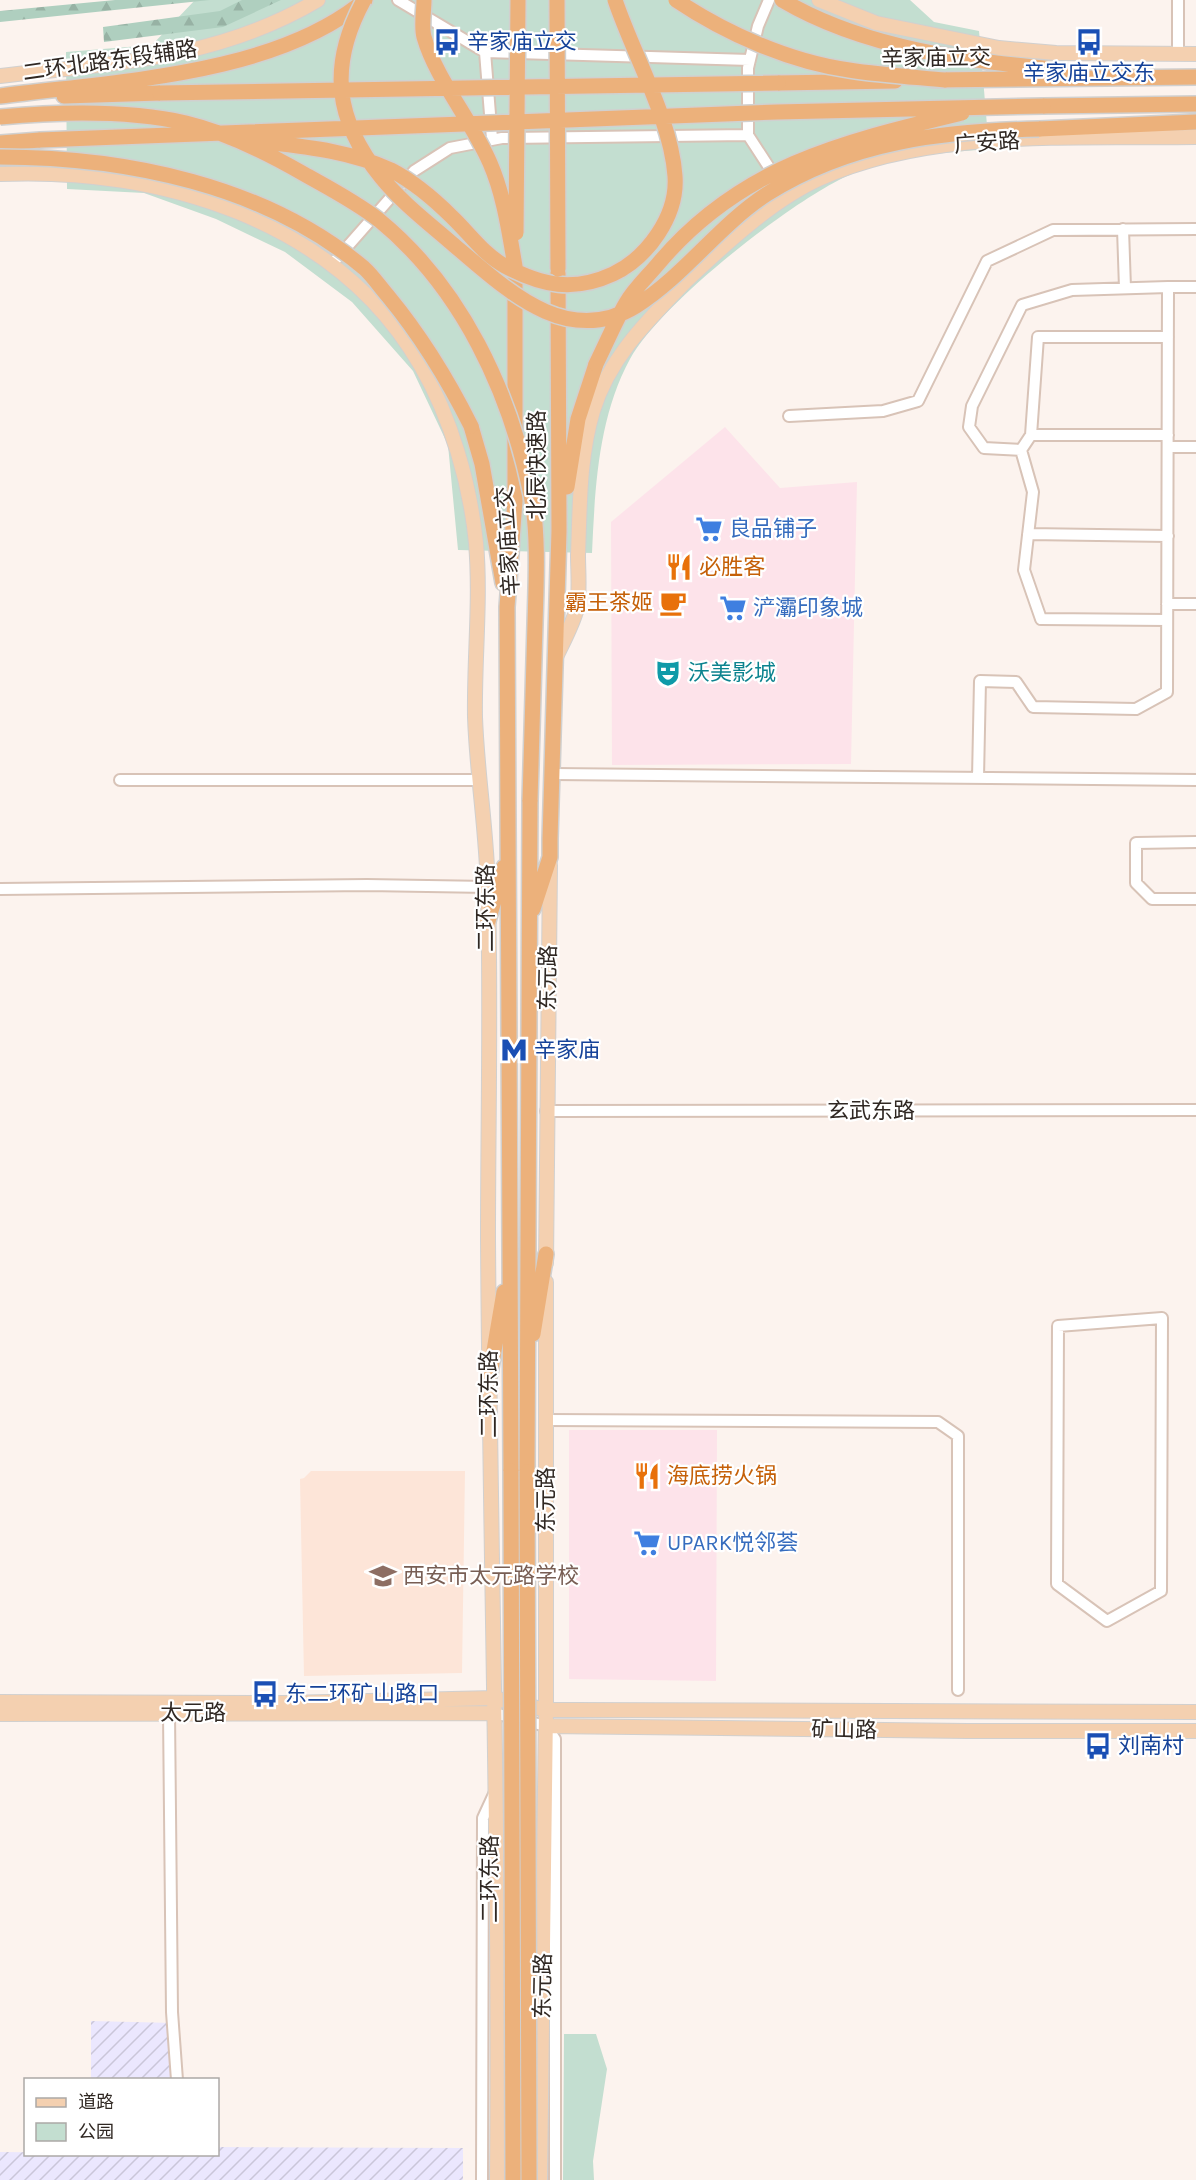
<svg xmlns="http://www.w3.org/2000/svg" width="1196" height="2180" viewBox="0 0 1196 2180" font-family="Karla,'Noto Sans SC',sans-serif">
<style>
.commercial{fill:#fde3ea}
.industrial{fill:url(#industrial-furrows)}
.built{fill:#fde5d8}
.green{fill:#c3ded0}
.forest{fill:url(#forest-firs)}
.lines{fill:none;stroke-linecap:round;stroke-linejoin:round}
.minor-casing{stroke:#d8c3b7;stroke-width:14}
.major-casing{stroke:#d1d0cf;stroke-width:16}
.highway-casing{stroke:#d1d0cf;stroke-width:18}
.minor{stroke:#fff;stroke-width:10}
.major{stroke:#f4d0b0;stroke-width:14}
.highway{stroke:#ecb17b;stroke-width:15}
.highway-bridge-casing{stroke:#d1d0cf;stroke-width:18;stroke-linecap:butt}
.highway-bridge{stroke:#ecb17b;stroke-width:15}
.labels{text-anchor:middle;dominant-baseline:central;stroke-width:4.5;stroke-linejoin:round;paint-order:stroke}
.transit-label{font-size:22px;fill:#164399;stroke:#fff;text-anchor:start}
.street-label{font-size:22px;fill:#302823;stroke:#fff}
.shop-label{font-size:22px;fill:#366cbe;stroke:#fff;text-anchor:start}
.food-label{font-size:22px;fill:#c56008;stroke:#fff;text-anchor:start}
.culture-label{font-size:22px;fill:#0d838f;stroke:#fff;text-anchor:start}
.education-label{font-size:22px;fill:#785e54;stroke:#fff;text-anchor:start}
</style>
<defs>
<pattern id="industrial-furrows" width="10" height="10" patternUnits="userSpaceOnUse" patternTransform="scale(1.5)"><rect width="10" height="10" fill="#ebe7fe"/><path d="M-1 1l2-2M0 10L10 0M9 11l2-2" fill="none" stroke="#cac6d9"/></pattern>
<pattern id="forest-firs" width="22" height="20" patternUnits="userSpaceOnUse" patternTransform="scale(1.5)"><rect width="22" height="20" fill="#afcfbf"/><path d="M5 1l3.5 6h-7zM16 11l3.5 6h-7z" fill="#97b2a4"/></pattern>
</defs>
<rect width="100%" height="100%" fill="#fcf3ee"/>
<path class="commercial" d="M 725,427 L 780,488 L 857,482 L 851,764 L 612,765 L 611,522 Z
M 569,1430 L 717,1430 L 716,1681 L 569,1679 Z"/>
<path class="industrial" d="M 91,2021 L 174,2023 L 176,2079 L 91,2079 Z
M 218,2147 L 463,2148 L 463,2180 L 0,2180 L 0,2152 L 218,2154 Z"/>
<path class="built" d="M 311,1471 L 465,1471 L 462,1673 L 304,1676 L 300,1479 L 304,1478 Z"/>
<path class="green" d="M 195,0 L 910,0 L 934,22 L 979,31 L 989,149 C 941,153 892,156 847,176 C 789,203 661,303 630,359 C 598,418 595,488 592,553 L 458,550 L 448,445 L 413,371 L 352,302 L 285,252 L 216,219 L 144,193 L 67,189 L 66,52 L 152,45 Z
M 564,2034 L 596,2034 L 607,2069 L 593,2161 L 594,2180 L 563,2180 Z"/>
<path class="forest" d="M 115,0 L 210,0 L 0,22 L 0,11 Z
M 242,0 L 281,0 L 223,27 L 104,42 L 103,27 L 220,11 Z"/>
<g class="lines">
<defs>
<path id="minor" d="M 398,0 L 485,52 L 750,60
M 769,0 L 758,26 L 748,68 L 748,135 L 776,178
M 1178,0 L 1178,54
M 485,52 L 492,139
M 1123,229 L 1125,288
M 332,264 L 414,171 L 450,148 L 502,138 L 748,135
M 789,416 L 883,411 L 918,401 L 987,261 L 1053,230 L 1196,229
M 1031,435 L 1168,435
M 1168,447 L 1196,447
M 1021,450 L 984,448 L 969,427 L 972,406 L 1022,305 L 1072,290 L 1168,287
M 1028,534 L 1168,536
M 1167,604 L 1196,604
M 1167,620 L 1041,619 L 1024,570 L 1033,492 L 1021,450 L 1031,435 L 1038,337 L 1168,337
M 553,774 L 1196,780
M 978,778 L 980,681 L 1016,682 L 1033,707 L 1136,709 L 1167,692 L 1168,287 L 1196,287
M 120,780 L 479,780
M 1196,842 L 1136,843 L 1136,883 L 1152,899 L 1196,899
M 0,889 L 367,885 L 488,887
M 546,1111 L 1196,1110
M 1162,1318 L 1161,1591 L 1107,1621 L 1057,1584 L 1058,1326 Z
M 546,1420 L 938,1422 L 958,1436 L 958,1690
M 169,1713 L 172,2012 L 177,2080
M 494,1713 L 546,1726 L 555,1739 L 555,2180
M 482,2180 L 483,1818 L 495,1792"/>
<path id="major" d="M 819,0 L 876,23 L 999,48 L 1056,53 L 1196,54
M 0,76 C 113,63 217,60 318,0
M 0,174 C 160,167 337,220 421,366 C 451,418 470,483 476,543 C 481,600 474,660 475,717 C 477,775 487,833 488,891 C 491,1007 488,1123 488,1239 C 490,1553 500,1866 497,2180
M 556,657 C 563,642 573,624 577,608 C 580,591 578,571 578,555 C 580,506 579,458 593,411 C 609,358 648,320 685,282 C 723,246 771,201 819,179 C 930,128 1075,139 1196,137
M 546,1263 L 550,865
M 0,1702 L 285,1703 L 494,1698 L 546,1710 L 570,1710 L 1196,1712
M 0,1714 L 494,1713
M 546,1726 L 967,1731 L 1196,1731
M 540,2180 L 546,1710 L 546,1282"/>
<path id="highway" d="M 782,0 C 865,49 968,61 1062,70
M 934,80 L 1196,77
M 778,83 L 895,81
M 0,96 C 114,81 274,76 365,0
M 64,96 L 160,93
M 1043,106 L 1196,104
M 1039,129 L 1196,122
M 0,143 L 40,140
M 471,426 L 482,464 L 503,583
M 567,487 L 578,419 L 596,364
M 533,909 L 550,857 L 550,839 L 559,531 L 558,273
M 488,921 L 504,867
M 533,1334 L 546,1254
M 490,1374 L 504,1292
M 511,1471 L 507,607 L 515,501 L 515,266
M 527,1472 L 530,800"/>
</defs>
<use href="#minor" class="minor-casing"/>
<use href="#major" class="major-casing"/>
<use href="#highway" class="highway-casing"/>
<use href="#minor" class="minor"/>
<use href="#major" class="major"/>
<use href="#highway" class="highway"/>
<defs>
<path id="highway-bridge" d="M 364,0 C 328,66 335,120 381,177 C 402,203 430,224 455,246 C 505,288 566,349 636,306 C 685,275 719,225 767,194 C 851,141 943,131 1039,129
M 424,0 C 424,11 421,26 424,37 C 436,79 472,121 490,163 C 504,195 509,232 515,266
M 557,0 L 558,269
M 676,0 C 725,33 790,62 849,70 C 881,75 913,77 945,80
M 160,93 L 778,83
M 0,117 C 57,112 129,110 186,123 C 227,133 268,153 304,174 C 329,188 356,202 379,220 C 462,288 510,392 531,495 C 539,533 536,586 535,624 C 533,683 532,742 530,800
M 40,140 L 777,112 L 1043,106
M 249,140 C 297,146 346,149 391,170 C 412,181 435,200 452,217 C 469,233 484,255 505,266 C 542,286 574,292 613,274 C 647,258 678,216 675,176 C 671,119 633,54 615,0
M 0,157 C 126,157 265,185 364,268 C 373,276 380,287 388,296 C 421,336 448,380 471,426
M 516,233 L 518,0
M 596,364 C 606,344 615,322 626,303 C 634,289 648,276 658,264 C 740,166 842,142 962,113
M 511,1471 L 513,2180
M 527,1472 L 529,2180"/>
</defs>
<use href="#highway-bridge" class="highway-bridge-casing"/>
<use href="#highway-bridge" class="highway-bridge"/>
</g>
<defs>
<symbol id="bus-bare" viewBox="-9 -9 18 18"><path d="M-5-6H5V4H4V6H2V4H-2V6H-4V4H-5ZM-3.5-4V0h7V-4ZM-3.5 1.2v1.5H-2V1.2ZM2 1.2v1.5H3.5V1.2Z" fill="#1a4fb4" stroke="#fff" stroke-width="2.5" paint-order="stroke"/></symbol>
<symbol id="supermarket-bare" viewBox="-9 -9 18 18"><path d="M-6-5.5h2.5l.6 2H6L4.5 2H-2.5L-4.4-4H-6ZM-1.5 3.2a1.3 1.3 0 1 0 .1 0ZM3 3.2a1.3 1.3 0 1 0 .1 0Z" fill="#3f7fe0" stroke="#fff" stroke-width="2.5" paint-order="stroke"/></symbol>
<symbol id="restaurant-bare" viewBox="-9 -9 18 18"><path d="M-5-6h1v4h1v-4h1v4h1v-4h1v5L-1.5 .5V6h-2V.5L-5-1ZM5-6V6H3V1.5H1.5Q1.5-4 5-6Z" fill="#e8710a" stroke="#fff" stroke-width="2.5" paint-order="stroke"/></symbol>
<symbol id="cafe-bare" viewBox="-9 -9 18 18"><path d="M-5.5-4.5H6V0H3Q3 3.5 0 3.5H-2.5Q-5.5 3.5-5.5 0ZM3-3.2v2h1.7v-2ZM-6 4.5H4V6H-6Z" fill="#e8710a" stroke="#fff" stroke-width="2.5" paint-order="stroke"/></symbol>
<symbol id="theatre-bare" viewBox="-9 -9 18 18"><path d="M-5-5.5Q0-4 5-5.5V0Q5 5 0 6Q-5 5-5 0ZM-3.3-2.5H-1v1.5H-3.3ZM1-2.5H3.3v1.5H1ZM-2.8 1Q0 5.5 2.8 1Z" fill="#0f9aa8" stroke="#fff" stroke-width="2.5" paint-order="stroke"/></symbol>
<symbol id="metro-bare" viewBox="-9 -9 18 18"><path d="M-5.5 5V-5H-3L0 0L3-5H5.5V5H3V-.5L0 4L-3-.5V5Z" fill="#1a4fb4" stroke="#fff" stroke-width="2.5" paint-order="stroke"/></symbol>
<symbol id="school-bare" viewBox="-9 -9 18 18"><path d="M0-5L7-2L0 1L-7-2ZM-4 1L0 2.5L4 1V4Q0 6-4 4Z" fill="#8d6e63" stroke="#fff" stroke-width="2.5" paint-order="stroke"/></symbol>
</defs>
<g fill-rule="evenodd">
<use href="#bus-bare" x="428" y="23" width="38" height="38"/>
<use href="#bus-bare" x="1070" y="23" width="38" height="38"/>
<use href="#supermarket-bare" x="690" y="510" width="38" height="38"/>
<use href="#restaurant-bare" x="660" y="548" width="38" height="38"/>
<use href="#cafe-bare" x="654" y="584" width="38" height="38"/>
<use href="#supermarket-bare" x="714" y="589" width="38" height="38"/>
<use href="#theatre-bare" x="649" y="654" width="38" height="38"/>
<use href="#metro-bare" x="495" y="1031" width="38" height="38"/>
<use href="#restaurant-bare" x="628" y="1457" width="38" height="38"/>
<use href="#supermarket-bare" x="628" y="1524" width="38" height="38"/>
<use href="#school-bare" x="364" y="1557" width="38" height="38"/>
<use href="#bus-bare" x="246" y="1675" width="38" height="38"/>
<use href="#bus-bare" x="1079" y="1727" width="38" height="38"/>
</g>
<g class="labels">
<g class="transit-label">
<text x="467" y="42">辛家庙立交</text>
<text x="1089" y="73" text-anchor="middle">辛家庙立交东</text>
<text x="534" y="1050">辛家庙</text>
<text x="285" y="1694">东二环矿山路口</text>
<text x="1118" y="1746">刘南村</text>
</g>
<g class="street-label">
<text transform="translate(936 58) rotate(-1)">辛家庙立交</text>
<text transform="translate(110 61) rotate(-8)">二环北路东段辅路</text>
<text transform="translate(987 143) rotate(-4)">广安路</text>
<text transform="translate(537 465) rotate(-90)">北辰快速路</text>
<text transform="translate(508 541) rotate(-94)">辛家庙立交</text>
<text transform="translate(486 908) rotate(-90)">二环东路</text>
<text transform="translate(548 978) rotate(-89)">东元路</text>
<text x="871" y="1111">玄武东路</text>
<text transform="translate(489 1394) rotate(-90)">二环东路</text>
<text transform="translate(546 1500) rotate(-90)">东元路</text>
<text x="193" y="1713">太元路</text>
<text transform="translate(844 1730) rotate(1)">矿山路</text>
<text transform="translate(490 1879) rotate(-90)">二环东路</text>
<text transform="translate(543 1986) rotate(-89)">东元路</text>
</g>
<g class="shop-label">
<text x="729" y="529">良品铺子</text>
<text x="753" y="608">浐灞印象城</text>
<text x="667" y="1543">UPARK悦邻荟</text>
</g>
<g class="food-label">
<text x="699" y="567">必胜客</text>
<text x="653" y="603" text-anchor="end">霸王茶姬</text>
<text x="667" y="1476">海底捞火锅</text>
</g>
<g class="culture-label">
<text x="688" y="673">沃美影城</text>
</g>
<g class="education-label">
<text x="403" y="1576">西安市太元路学校</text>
</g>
</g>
<rect x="24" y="2078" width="195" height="78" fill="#ffffff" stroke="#aca9a7" stroke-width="1.5"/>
<rect x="36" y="2098" width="30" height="9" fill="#f4d0b0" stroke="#aca9a7" stroke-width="1.5"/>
<text x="78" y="2108" font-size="18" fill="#302823">道路</text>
<rect x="36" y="2123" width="30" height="18" fill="#c3ded0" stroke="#aca9a7" stroke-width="1.5"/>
<text x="78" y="2138" font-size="18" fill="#302823">公园</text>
</svg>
